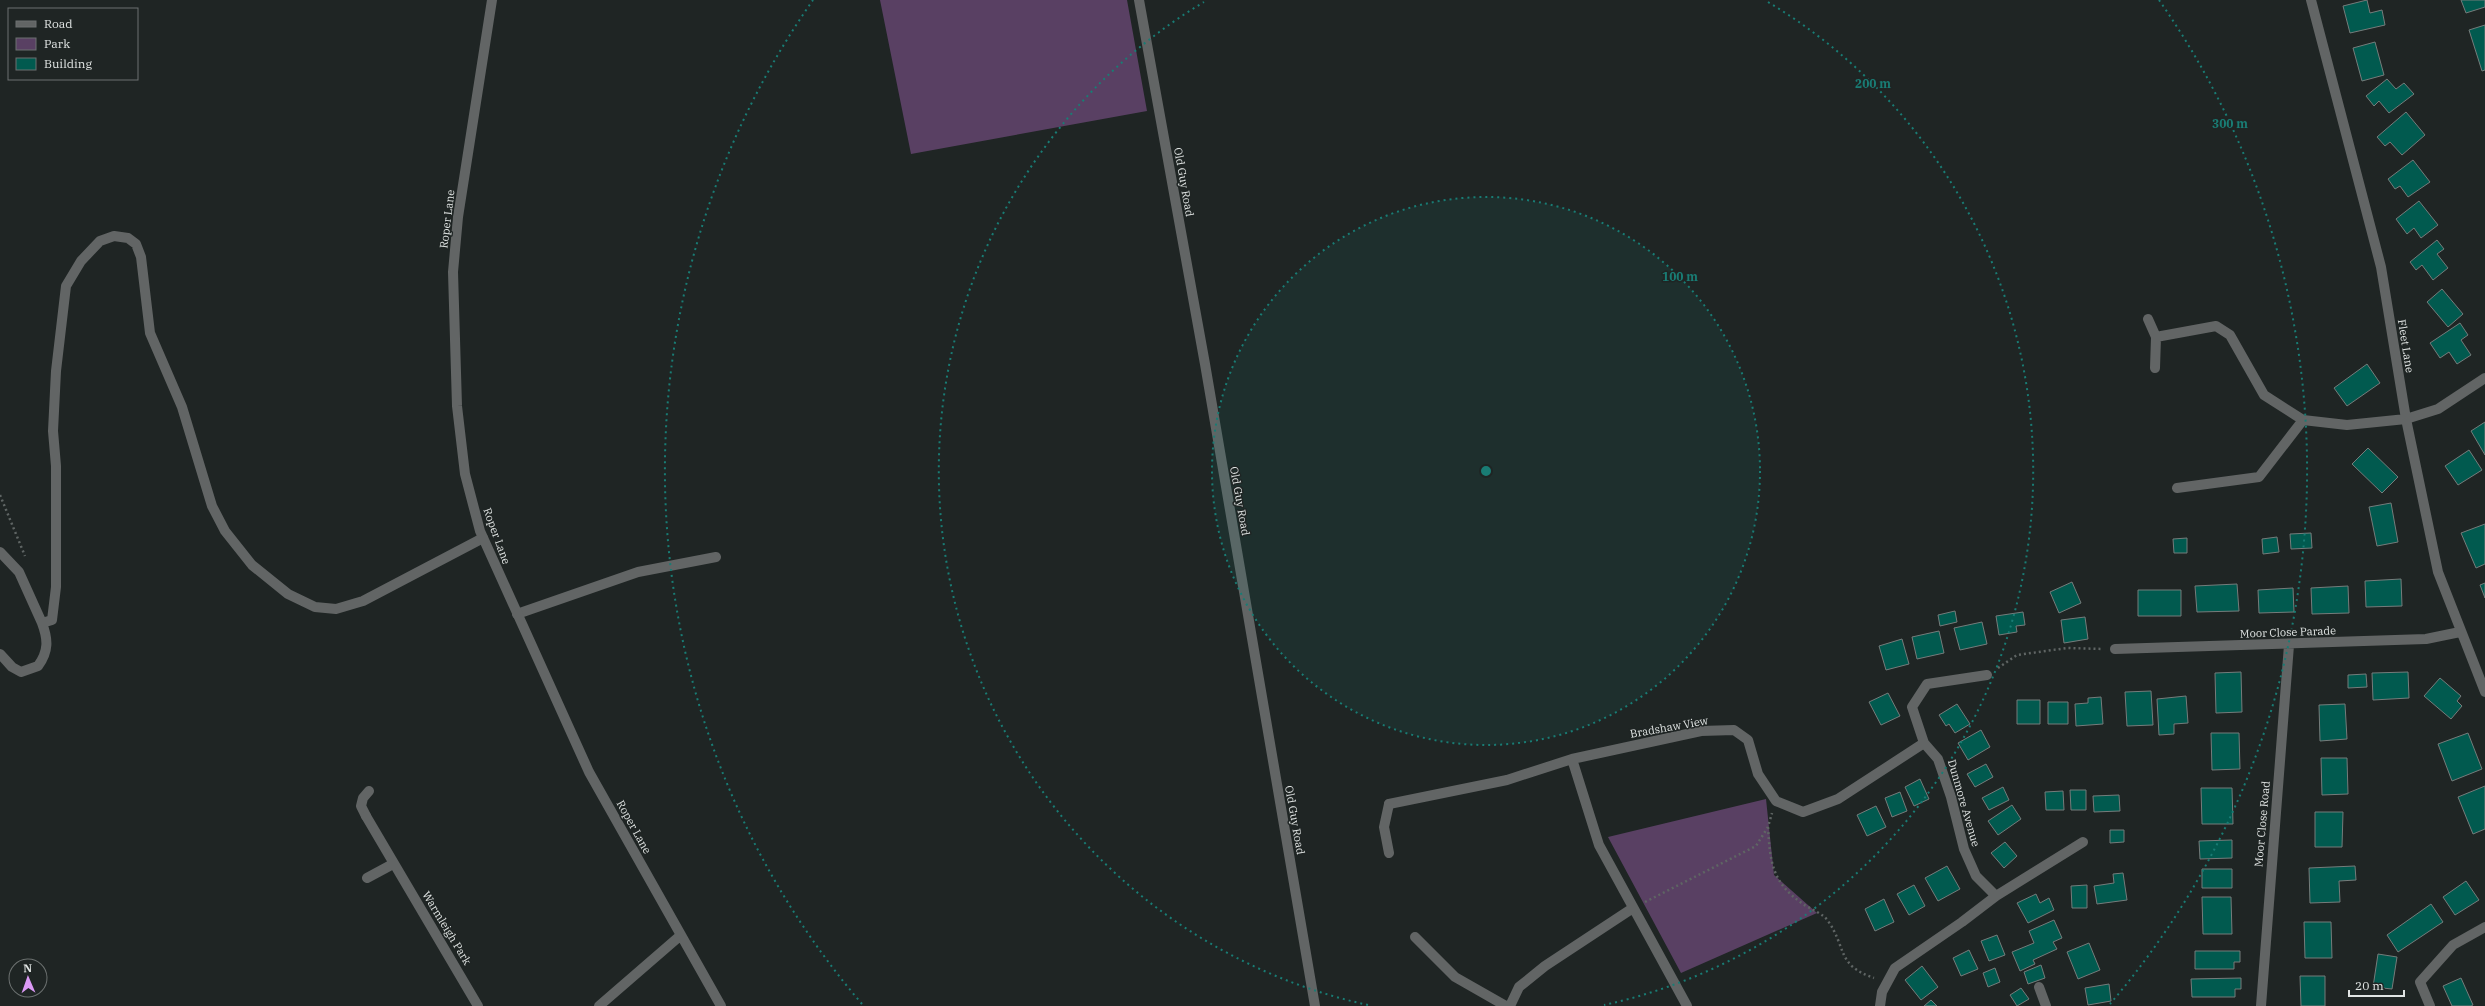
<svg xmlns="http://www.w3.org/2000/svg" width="2485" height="1006" viewBox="0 0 2485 1006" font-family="'IBM Plex Serif',serif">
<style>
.green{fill:#594063}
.building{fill:#015a4f;stroke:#757c7b}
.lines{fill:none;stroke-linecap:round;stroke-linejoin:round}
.path{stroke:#5f6564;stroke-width:2.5;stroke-dasharray:2 3;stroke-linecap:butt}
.service{stroke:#626565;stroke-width:10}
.minor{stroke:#626565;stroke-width:10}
.ring{fill:none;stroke:#197c74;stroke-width:2;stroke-dasharray:2 4}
.labels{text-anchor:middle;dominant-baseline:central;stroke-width:3;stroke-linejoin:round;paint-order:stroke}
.street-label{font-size:11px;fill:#e0e4e3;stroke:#1f2524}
.centre{fill:#197c74;stroke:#1f2524;stroke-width:2}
.ring-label{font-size:12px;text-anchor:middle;font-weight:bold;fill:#197c74;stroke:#1f2524;stroke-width:3;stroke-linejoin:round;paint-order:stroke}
</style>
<rect width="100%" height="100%" fill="#1f2524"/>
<path class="green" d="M 880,0 L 1127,0 L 1147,111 L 911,154 Z
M 1766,799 L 1774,875 L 1817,913 L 1681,973 L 1608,837 Z"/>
<path class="building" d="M 2367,0 L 2370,13 L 2382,10 L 2385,25 L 2350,33 L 2343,6 Z
M 2461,0 L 2485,0 L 2485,7 L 2466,13 Z
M 2485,25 L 2485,70 L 2482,71 L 2469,30 Z
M 2375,42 L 2384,75 L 2362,81 L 2353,48 Z
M 2387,79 L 2396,89 L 2404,83 L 2414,94 L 2389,113 L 2379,101 L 2374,106 L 2366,96 Z
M 2406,112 L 2425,135 L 2402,155 L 2390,142 L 2385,146 L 2377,137 Z
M 2413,160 L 2430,182 L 2408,197 L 2400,186 L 2395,189 L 2388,179 Z
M 2419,201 L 2438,225 L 2421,238 L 2414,228 L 2407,234 L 2396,219 Z
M 2437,240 L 2444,249 L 2437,254 L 2448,268 L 2433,280 L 2422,265 L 2416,270 L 2410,262 Z
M 2442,289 L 2463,314 L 2448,327 L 2427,302 Z
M 2460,323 L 2468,335 L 2461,340 L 2471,355 L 2457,364 L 2449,352 L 2440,358 L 2430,343 Z
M 2367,364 L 2380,383 L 2347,406 L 2334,388 Z
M 2485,422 L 2485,455 L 2471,431 Z
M 2368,448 L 2398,477 L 2382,493 L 2352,464 Z
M 2469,450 L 2482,470 L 2458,485 L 2445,466 Z
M 2391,503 L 2398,542 L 2377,546 L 2369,507 Z
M 2485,524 L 2485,564 L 2476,568 L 2461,533 Z
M 2311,533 L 2312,548 L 2291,549 L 2290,534 Z
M 2277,537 L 2279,552 L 2263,554 L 2262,539 Z
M 2187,538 L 2187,553 L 2174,553 L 2173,539 Z
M 2401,579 L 2402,606 L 2366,607 L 2365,581 Z
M 2072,582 L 2081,603 L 2059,613 L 2050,592 Z
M 2485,583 L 2485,598 L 2480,585 Z
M 2237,584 L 2239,611 L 2197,612 L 2195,586 Z
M 2348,586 L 2349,613 L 2312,614 L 2311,588 Z
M 2293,588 L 2294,612 L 2259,613 L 2258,590 Z
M 2138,590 L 2181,590 L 2181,616 L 2138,616 Z
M 1955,611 L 1957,622 L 1940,626 L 1938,615 Z
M 2023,612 L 2025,625 L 2016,626 L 2017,632 L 1999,635 L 1996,616 Z
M 2085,617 L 2088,639 L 2064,643 L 2061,620 Z
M 1982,622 L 1987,644 L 1960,650 L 1954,628 Z
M 1939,631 L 1944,653 L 1917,659 L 1912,637 Z
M 1902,639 L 1909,664 L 1886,670 L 1879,646 Z
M 2241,672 L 2242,712 L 2216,713 L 2215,673 Z
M 2408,672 L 2409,698 L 2373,700 L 2372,673 Z
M 2366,674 L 2367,687 L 2348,688 L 2348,675 Z
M 2440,678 L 2461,696 L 2457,701 L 2462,706 L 2451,719 L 2424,696 Z
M 2151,691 L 2153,725 L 2127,726 L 2125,692 Z
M 1888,693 L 1900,716 L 1881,725 L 1869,702 Z
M 2186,696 L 2188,723 L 2174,724 L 2174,734 L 2159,735 L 2157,699 Z
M 2101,697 L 2103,724 L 2076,726 L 2075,704 L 2088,703 L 2088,698 Z
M 2017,700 L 2040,700 L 2040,724 L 2017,724 Z
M 2048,702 L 2068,702 L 2068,724 L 2048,724 Z
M 1957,704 L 1970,724 L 1955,733 L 1949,724 L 1946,726 L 1939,715 Z
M 2345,704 L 2347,739 L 2320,741 L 2319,705 Z
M 1981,730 L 1990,747 L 1968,760 L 1958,743 Z
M 2211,733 L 2239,733 L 2240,769 L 2212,770 Z
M 2468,733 L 2482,769 L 2452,781 L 2438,744 Z
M 2321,758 L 2347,758 L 2348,794 L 2322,795 Z
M 1986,764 L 1993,777 L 1975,787 L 1967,774 Z
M 1920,779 L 1929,799 L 1914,806 L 1905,787 Z
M 2485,786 L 2485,829 L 2473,834 L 2458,797 Z
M 2003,787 L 2009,800 L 1989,810 L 1982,798 Z
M 2201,788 L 2232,788 L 2233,824 L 2202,824 Z
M 2070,790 L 2086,790 L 2086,810 L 2071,810 Z
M 2063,791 L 2064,810 L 2046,810 L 2045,792 Z
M 1900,792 L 1907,811 L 1892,817 L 1885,798 Z
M 2119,795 L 2120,811 L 2094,812 L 2093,796 Z
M 2012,805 L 2021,819 L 1998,835 L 1988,821 Z
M 1876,806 L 1886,827 L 1867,836 L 1857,815 Z
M 2315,812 L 2343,812 L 2342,847 L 2315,847 Z
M 2110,830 L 2124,830 L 2124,842 L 2110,843 Z
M 2232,840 L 2232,858 L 2200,859 L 2199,841 Z
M 2005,842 L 2017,856 L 2004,868 L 1991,853 Z
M 1947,866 L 1960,889 L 1938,901 L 1925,878 Z
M 2355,866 L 2356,880 L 2339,881 L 2340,902 L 2310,903 L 2309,868 Z
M 2202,869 L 2232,869 L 2232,888 L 2202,888 Z
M 2123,873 L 2127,900 L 2097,904 L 2094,886 L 2114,883 L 2113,874 Z
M 2466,881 L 2479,900 L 2455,915 L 2443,897 Z
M 1914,885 L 1925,906 L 1909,915 L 1897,894 Z
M 2087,885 L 2087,908 L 2072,908 L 2071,886 Z
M 2036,894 L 2040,903 L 2049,898 L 2054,910 L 2028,923 L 2017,903 Z
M 2202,897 L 2231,897 L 2232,934 L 2203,934 Z
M 1884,899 L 1894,922 L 1875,931 L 1865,909 Z
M 2431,904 L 2443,922 L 2398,952 L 2387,935 Z
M 2054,920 L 2062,938 L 2053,942 L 2057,949 L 2033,960 L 2035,964 L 2020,971 L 2012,952 L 2034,943 L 2029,931 Z
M 2304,922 L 2331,922 L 2332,958 L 2305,958 Z
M 1997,935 L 2005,955 L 1989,961 L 1981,941 Z
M 2089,943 L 2100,970 L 2078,979 L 2067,952 Z
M 1969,950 L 1978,969 L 1961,976 L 1953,958 Z
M 2195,951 L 2240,951 L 2240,962 L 2234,962 L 2234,969 L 2195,969 Z
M 2378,954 L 2397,957 L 2392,989 L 2373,987 Z
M 2041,965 L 2045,978 L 2028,984 L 2024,972 Z
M 1922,966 L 1938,987 L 1921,1000 L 1905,980 Z
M 1995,968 L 2000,982 L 1988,987 L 1983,973 Z
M 2300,976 L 2325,976 L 2325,1006 L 2301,1006 Z
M 2241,978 L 2241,989 L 2235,989 L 2235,997 L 2192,997 L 2191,979 Z
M 2461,978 L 2473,1005 L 2471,1006 L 2452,1006 L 2443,986 Z
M 2109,984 L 2111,1001 L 2088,1005 L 2085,988 Z
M 2021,988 L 2029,999 L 2017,1006 L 2010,995 Z
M 1931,1000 L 1937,1006 L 1924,1006 Z"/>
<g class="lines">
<path class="path" d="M 0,495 L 25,556
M 1998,668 L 2017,655 L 2067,648 L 2103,649
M 1768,827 C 1770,862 1772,883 1803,904 C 1810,909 1824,914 1828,921 C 1847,948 1836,965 1874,978
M 1645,902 L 1756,846 L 1768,827 L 1772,813"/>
<path class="service" d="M 0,552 L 19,572 L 42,623 L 52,620 L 56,587 L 56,466 L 53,431 L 56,371 L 66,286 L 81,261 L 100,241 L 114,236 L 128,238 L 136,244 L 141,257 L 150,333 L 182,407 L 212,506 L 225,531 L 252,565 L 288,594 L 315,607 L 336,609 L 363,601 L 483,538
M 517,614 L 638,572 L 716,557
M 0,654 L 12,667 L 21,672 L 38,666 C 49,651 48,639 42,623
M 366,816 L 361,806 L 363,798 L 369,791
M 1389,853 L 1384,827 L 1389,804
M 2039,987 L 2046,1006"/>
<path class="minor" d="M 492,0 L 458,217 L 453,272 L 457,406 L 465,474 L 480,531 L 589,772 L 721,1006
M 1139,0 L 1205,364 L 1315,1006
M 2311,0 L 2381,267 L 2406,419 L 2438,572 L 2485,692
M 2148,319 L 2156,337
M 2155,368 L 2156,337 L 2216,326 L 2230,335 L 2264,395 L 2303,420 L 2347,425 L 2406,419 L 2438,409 L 2485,378
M 2177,488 L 2259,477 L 2303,420
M 2115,649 L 2426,639 L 2460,632
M 1987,675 L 1927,684 L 1912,707 L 1924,743 L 1938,759 L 1951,797 L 1964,849 L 1976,876 L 1996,896
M 1572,759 L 1599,845 L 1687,1006
M 1389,804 L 1507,780 L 1572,759 L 1701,731 L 1734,730 L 1748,740 L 1758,774 L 1776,801 L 1803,812 L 1838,799 L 1924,743
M 366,816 L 478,1006
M 367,878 L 393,864
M 1415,937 L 1455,977 L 1506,1006
M 599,1006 L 681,935
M 1510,1006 L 1519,987 L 1545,966 L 1633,908
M 1880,1006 L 1882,992 L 1895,968 L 1962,922 L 1996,896 L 2083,842
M 2261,1006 L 2289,645
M 2430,1006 L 2420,982 L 2453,945 L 2485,927"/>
</g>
<circle cx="1486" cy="471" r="274" fill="#197c74" fill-opacity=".12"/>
<g class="ring">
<circle cx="1486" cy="471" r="274"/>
<path d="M1368 1005A547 547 0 0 1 1204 2M1768 2A547 547 0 0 1 1604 1005"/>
<path d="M862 1004A821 821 0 0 1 813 0M2159 0A821 821 0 0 1 2110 1004"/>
</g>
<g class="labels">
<g class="street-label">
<text transform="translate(1184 182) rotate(80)">Old Guy Road</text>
<text transform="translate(447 219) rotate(-83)">Roper Lane</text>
<text transform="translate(2406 346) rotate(81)">Fleet Lane</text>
<text transform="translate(1240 501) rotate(80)">Old Guy Road</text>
<text transform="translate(497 536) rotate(70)">Roper Lane</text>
<text transform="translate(2288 632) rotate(-2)">Moor Close Parade</text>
<text transform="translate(1669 727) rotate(-10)">Bradshaw View</text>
<text transform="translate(1964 803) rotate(74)">Dunmore Avenue</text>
<text transform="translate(1295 820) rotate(80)">Old Guy Road</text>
<text transform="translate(2262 824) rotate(-85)">Moor Close Road</text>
<text transform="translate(634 827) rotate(61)">Roper Lane</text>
<text transform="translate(447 928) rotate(59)">Warmleigh Park</text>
</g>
</g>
<circle cx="1486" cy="471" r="6" class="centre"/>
<g class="ring-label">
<text x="1873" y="88">200 m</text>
<text x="2230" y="128">300 m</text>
<text x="1680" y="281">100 m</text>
</g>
<rect x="8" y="8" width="130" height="72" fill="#1f2524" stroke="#6c7170"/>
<rect x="16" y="21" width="20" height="6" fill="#626565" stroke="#6c7170"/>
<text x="44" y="28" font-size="12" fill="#e0e4e3">Road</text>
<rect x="16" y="38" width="20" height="12" fill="#594063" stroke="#6c7170"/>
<text x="44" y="48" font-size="12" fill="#e0e4e3">Park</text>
<rect x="16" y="58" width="20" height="12" fill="#015a4f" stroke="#6c7170"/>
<text x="44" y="68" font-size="12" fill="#e0e4e3">Building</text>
<g transform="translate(28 978) rotate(358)"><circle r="19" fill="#1f2524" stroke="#6c7170"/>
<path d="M0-3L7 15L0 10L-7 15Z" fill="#db99f5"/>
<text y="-6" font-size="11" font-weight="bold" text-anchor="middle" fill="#e0e4e3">N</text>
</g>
<path d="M2349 990v6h55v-6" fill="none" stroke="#e0e4e3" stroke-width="2"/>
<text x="2355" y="990" font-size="12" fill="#e0e4e3" stroke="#1f2524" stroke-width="3" paint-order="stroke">20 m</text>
</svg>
